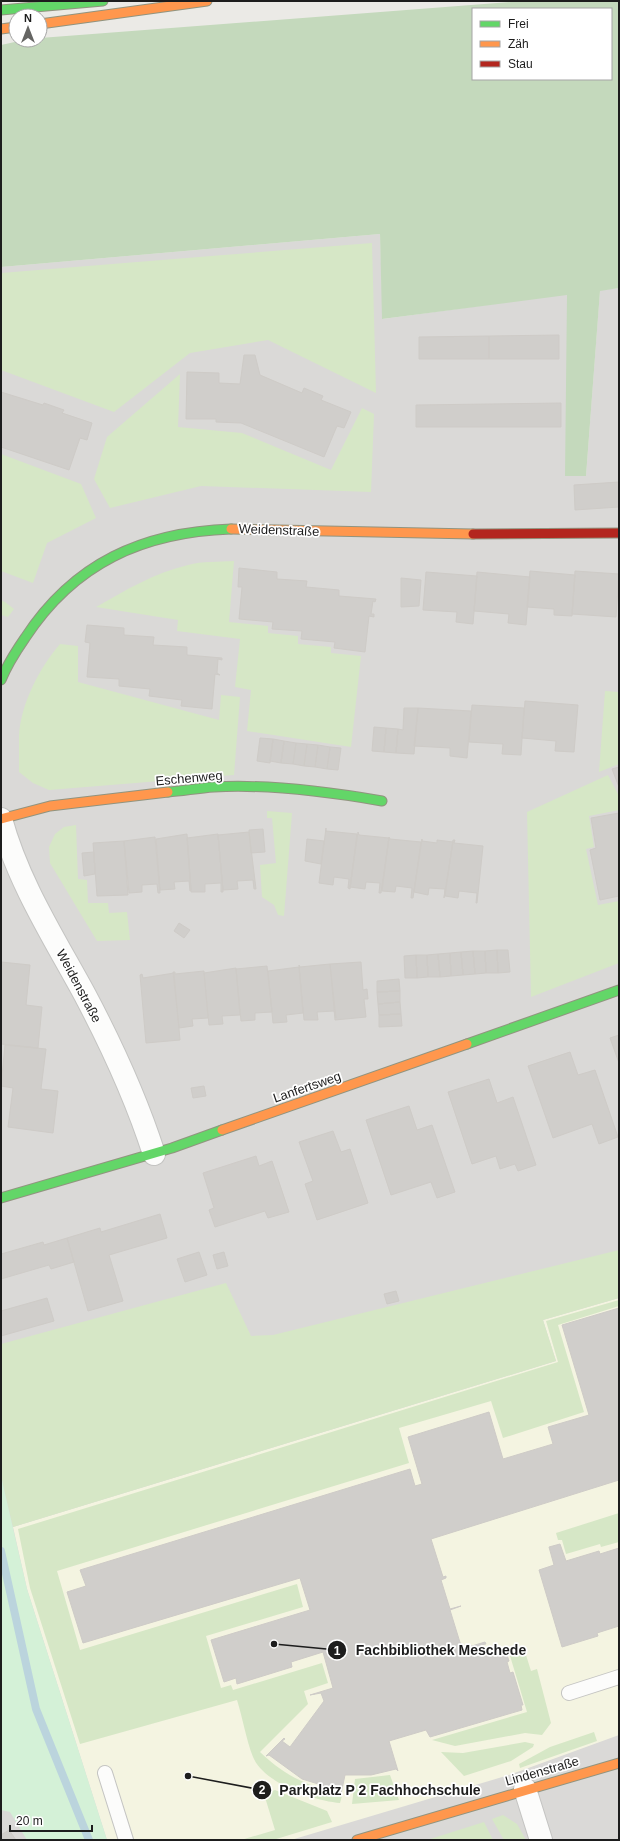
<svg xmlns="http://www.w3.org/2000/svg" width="620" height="1841" viewBox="0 0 620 1841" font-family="Arial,sans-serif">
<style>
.residential{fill:#dad9d7}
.education{fill:#f4f4e1}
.grass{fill:#d6e7c6}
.forest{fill:#c4d9bc;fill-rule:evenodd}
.park{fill:#d4f1d7}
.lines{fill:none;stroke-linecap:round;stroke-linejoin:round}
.stream{stroke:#bbd4dd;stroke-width:8}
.building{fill:#d0cecb;stroke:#cecbc7}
.lane-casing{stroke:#c4c4c2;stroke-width:16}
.street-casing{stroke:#c4c4c2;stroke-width:24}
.fast-casing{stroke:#91947f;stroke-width:11}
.slow-casing{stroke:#91947f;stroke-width:11}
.jam-casing{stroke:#91947f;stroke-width:11}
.lane{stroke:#fcfcfb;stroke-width:14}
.street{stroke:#fcfcfb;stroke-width:22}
.fast{stroke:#63d668;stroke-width:9}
.slow{stroke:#ff974d;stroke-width:9}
.jam{stroke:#b3261e;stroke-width:9}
.labels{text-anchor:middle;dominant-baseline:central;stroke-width:3.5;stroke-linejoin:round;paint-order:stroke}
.street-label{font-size:13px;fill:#1d1d1d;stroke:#fff}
.leader{fill:none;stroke:#1d1d1d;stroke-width:1.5}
.callout-dot{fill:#1d1d1d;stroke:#fff;stroke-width:1.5}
.mark-label{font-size:12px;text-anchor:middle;font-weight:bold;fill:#fff}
.callout-label{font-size:14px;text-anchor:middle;font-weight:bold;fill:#1d1d1d;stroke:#fff;stroke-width:3.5;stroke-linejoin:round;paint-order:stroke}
</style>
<rect width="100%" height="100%" fill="#ebeae6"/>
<path class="residential" d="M 380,234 L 383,319 L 568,294 L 566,476 L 586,476 L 600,290 L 619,288 L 619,1840 L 1,1840 L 1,267 Z"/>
<path class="education" d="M 619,1298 L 619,1735 L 509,1775 L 291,1840 L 107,1840 L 27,1589 L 13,1527 L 556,1361 L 543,1320 Z"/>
<path class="grass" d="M 372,243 L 376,393 L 268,340 L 190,353 L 114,412 L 1,370 L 1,273 Z
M 180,374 L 178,427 L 242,433 L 331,470 L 362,408 L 374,414 L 371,492 L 201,486 L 110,508 L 94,479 L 107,437 Z
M 1,454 L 81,484 L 96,518 L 47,543 L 33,583 L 1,571 Z
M 234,561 L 229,622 L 268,626 L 268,633 L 298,636 L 298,644 L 331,647 L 331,653 L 361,656 L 351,747 L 247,731 L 251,690 L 235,687 L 240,639 L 177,631 L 178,620 L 96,607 C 126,590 154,573 188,565 C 202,561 219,562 234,561 Z
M 1,600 L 5,602 L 14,609 L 8,617 L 1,615 Z
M 60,644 L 78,646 L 78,682 L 219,720 L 221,695 L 240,697 L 234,775 L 49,790 L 33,783 L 19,772 C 19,760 19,747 19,735 C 21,703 40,667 60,644 Z
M 605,691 L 619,692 L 619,764 L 599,772 Z
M 608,775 L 619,796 L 619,810 L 589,816 L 594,847 L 586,849 L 598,905 L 619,901 L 619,963 L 531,997 L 527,812 Z
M 267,811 L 292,813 L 284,916 L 278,915 L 274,905 L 262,897 L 260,865 L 276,863 L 272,818 L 267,818 Z
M 76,825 L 78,879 L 87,880 L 88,903 L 108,903 L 109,913 L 127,912 L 130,940 L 97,941 L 50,863 L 49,847 L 55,834 L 64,827 Z
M 619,1250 L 619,1298 L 543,1320 L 556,1361 L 13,1527 L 1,1476 L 1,1344 L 226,1283 L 251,1336 L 273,1335 Z
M 619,1300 L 619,1306 L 558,1325 L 584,1412 L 503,1438 L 491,1401 L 399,1428 L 409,1463 L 57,1571 L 80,1650 L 297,1584 L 303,1607 L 206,1636 L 221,1688 L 231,1685 L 233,1690 L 322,1663 L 328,1683 L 304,1691 L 308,1704 L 260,1752 C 287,1778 308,1785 342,1796 L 340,1803 C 314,1801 264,1783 253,1757 C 246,1739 243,1719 237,1700 L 80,1744 L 30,1588 L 18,1529 L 558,1362 L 546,1321 Z
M 619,1513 L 619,1542 L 601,1547 L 600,1544 L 566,1554 L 562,1540 L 558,1540 L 556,1533 Z
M 507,1646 L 526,1655 L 531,1671 L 537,1669 L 551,1723 L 542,1735 L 525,1733 L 455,1746 L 432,1740 L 527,1712 Z
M 594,1732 L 597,1741 L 520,1768 L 519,1764 L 550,1747 Z
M 525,1742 L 534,1744 L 533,1747 L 511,1761 L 464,1776 L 441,1752 L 463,1753 Z
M 390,1775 L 399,1800 L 352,1804 L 355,1779 Z
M 275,1790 L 327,1811 L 332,1822 L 273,1840 L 241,1840 L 275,1830 L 264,1794 Z
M 503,1815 L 517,1824 L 526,1840 L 504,1840 L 492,1819 Z
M 484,1822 L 493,1840 L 427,1840 Z"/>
<path class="forest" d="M 524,1 L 619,1 L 619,288 L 600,291 L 586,476 L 565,476 L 567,295 L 382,319 L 380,234 L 1,267 L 1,45 L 24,40 L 40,40 L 40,38 ZM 473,9 L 611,9 L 611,79 L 473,79 Z"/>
<path class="park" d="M 1,1476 L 27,1589 L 107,1840 L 27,1840 L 10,1812 L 1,1810 Z"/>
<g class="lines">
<path class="stream" d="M 1,1551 L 36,1709 L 89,1840"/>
</g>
<path class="building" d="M 559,335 L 559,359 L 489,359 L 489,336 Z
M 489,336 L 489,359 L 419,359 L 419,337 Z
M 244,355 L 255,355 L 260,375 L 302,393 L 304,388 L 323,396 L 321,400 L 351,412 L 344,428 L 337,426 L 324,457 L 241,423 L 216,422 L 216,419 L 186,419 L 187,372 L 219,373 L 219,383 L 240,384 Z
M 1,392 L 43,405 L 44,403 L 64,410 L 62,413 L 92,423 L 87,440 L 80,438 L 69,470 L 1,447 Z
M 561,403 L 561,427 L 416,427 L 416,405 Z
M 619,482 L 619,507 L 575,510 L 574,485 Z
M 239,568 L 277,572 L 277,579 L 307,581 L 306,587 L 339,590 L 339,596 L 376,599 L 375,602 L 373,601 L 371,614 L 374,614 L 374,617 L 369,616 L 365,652 L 334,648 L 335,642 L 301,639 L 302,631 L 272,629 L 273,622 L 239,619 L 242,587 L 238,587 Z
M 530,571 L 575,575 L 572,616 L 554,615 L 554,609 L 527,607 Z
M 575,571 L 619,574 L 616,617 L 572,614 Z
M 426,572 L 477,576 L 473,624 L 456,622 L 457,612 L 423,610 Z
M 477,572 L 530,577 L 526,625 L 508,623 L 509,614 L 474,611 Z
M 401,578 L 421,580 L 419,606 L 401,607 Z
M 87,625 L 124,628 L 124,635 L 154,637 L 153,645 L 187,647 L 187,655 L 222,658 L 222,660 L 218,659 L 217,673 L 220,675 L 215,674 L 212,709 L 181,706 L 182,700 L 149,696 L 150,689 L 119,686 L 119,679 L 87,677 L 90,643 L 85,642 Z
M 525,701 L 578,705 L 574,752 L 555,751 L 556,741 L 522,738 Z
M 472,705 L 524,708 L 521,755 L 502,754 L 503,744 L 469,742 Z
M 404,708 L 418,708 L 414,754 L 396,753 L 398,729 L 403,730 Z
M 418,708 L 471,711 L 467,758 L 450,756 L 450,748 L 414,746 Z
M 374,727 L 386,728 L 384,752 L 372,751 Z
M 386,728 L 398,729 L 396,753 L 384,752 Z
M 260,738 L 273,739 L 270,763 L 257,761 Z
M 273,739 L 284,741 L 281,763 L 270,761 Z
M 284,741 L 296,743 L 293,764 L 281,763 Z
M 296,743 L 307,744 L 304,766 L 293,764 Z
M 307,744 L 318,745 L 315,767 L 304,766 Z
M 318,745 L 330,747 L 327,769 L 315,767 Z
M 330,747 L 341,748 L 338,770 L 327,769 Z
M 619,767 L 619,787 L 612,769 Z
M 619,813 L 619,896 L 600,900 L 590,850 L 596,848 L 591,818 Z
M 326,828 L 326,831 L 357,834 L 350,889 L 348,888 L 349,879 L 334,877 L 333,885 L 319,883 Z
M 263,829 L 265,852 L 251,853 L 249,830 Z
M 249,832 L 256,889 L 254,889 L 253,880 L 237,881 L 238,889 L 223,890 L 218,835 Z
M 358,832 L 359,835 L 389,838 L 381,893 L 379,893 L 380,883 L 366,882 L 365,889 L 350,887 Z
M 187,834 L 191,890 L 190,891 L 189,881 L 174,882 L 175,889 L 160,890 L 156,839 Z
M 218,834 L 223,892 L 221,892 L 221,883 L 205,884 L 205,892 L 191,892 L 187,838 Z
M 155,837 L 160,893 L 158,893 L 157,884 L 142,885 L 142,892 L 129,893 L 124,841 Z
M 389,837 L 390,839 L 421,842 L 413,898 L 411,898 L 412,888 L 396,886 L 395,892 L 382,891 Z
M 307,839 L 324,841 L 321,864 L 305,861 Z
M 422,839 L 422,841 L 437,843 L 437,840 L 453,842 L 444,898 L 445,889 L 429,888 L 428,895 L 414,892 Z
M 453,840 L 455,840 L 454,843 L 483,846 L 477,903 L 476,903 L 477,893 L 459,891 L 458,898 L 445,896 Z
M 124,841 L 128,895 L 97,896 L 93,843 Z
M 94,852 L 95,874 L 84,876 L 82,853 Z
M 179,923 L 190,930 L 184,938 L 174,931 Z
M 497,950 L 498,973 L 486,973 L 485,951 Z
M 497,950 L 508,950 L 510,972 L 498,973 Z
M 473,951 L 475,974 L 463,975 L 461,952 Z
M 473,951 L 485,951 L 486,973 L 475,974 Z
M 461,952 L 463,975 L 451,976 L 450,953 Z
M 450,953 L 451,976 L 440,977 L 438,954 Z
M 438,954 L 440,977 L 428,977 L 427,955 Z
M 416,955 L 417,978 L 405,978 L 404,956 Z
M 416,955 L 427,955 L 428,977 L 417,978 Z
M 1,962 L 30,965 L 26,1005 L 42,1007 L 38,1048 L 1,1044 Z
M 361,962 L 363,990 L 367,989 L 368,999 L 364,999 L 366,1017 L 335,1020 L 330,964 Z
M 330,964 L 336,1018 L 334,1011 L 317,1012 L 318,1020 L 304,1020 L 299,965 L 300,967 Z
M 267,966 L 272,1012 L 255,1013 L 255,1020 L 241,1021 L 236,969 Z
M 299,967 L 303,1013 L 286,1015 L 287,1022 L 273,1023 L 268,971 Z
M 236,968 L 240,1015 L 222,1016 L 223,1024 L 209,1025 L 204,973 Z
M 204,971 L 208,1018 L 192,1019 L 193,1026 L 179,1028 L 173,972 L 175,972 L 175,974 Z
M 174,973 L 180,1040 L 146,1043 L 140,975 L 142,974 L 143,978 Z
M 399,979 L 400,991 L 377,992 L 377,981 Z
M 400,991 L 400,1002 L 378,1004 L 377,992 Z
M 400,1002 L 401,1014 L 379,1015 L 378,1004 Z
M 401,1014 L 402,1026 L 379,1027 L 379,1015 Z
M 619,1035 L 619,1063 L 610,1038 Z
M 5,1045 L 46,1049 L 41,1089 L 58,1091 L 53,1133 L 8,1127 L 13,1088 L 1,1086 Z
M 570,1052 L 578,1075 L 595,1070 L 618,1137 L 599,1144 L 592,1124 L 553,1138 L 528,1066 Z
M 489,1079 L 497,1103 L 513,1097 L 536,1165 L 518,1171 L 515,1164 L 500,1169 L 496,1156 L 472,1164 L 448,1092 Z
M 204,1086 L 206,1096 L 193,1098 L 191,1088 Z
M 409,1106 L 417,1130 L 432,1125 L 455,1192 L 437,1198 L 431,1182 L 391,1195 L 366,1120 Z
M 333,1131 L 341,1152 L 350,1149 L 368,1203 L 317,1220 L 305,1184 L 313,1181 L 299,1142 Z
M 256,1156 L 259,1166 L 272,1161 L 289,1212 L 268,1218 L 265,1211 L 215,1227 L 209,1210 L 214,1208 L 203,1173 Z
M 160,1214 L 167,1238 L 109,1255 L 123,1301 L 88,1311 L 67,1238 L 100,1228 L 101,1232 Z
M 67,1238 L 74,1262 L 51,1269 L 49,1265 L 1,1279 L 1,1254 L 43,1242 L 44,1245 Z
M 199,1252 L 207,1275 L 185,1282 L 177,1259 Z
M 224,1252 L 228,1266 L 217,1269 L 213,1255 Z
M 396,1291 L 399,1301 L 387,1304 L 384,1294 Z
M 47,1298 L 54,1321 L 1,1336 L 1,1311 Z
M 619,1308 L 619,1480 L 431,1539 L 443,1577 L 446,1576 L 446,1578 L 441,1580 L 450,1609 L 461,1606 L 450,1610 L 462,1649 L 485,1642 L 486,1644 L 480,1645 L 483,1655 L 505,1649 L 509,1661 L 507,1662 L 510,1673 L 513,1672 L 523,1705 L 521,1705 L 522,1710 L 430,1737 L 426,1730 L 389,1741 L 398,1771 L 396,1769 L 371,1775 L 345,1775 L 341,1794 L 341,1791 L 302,1779 L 269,1755 L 266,1756 L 284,1738 L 285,1739 L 282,1741 L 290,1747 L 324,1701 L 321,1693 L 310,1695 L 333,1688 L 323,1652 L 291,1662 L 292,1667 L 237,1684 L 236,1678 L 224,1682 L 211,1640 L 310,1610 L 300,1578 L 83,1643 L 67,1592 L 86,1586 L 80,1570 L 410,1469 L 415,1486 L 422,1484 L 408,1437 L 489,1412 L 503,1459 L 553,1444 L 548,1427 L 589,1415 L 562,1325 Z
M 560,1544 L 566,1561 L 599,1551 L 600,1554 L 619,1548 L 619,1626 L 597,1633 L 598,1636 L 562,1647 L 539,1570 L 554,1565 L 549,1547 Z
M 9,1830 L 16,1840 L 1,1840 L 1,1835 Z"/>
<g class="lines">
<defs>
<path id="lane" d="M 569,1693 L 619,1677
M 105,1773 L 126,1840"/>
<path id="street" d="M 1,819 C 18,882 54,938 85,995 C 112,1046 136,1098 154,1154
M 525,1789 L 541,1840"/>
<path id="fast" d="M 1,10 L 103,1
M 1,680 C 7,665 16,651 25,638 C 74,563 143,532 231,529
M 168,792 C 183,791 198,788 214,787 C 266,784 330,792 382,801
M 467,1044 L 619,990
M 1,1198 L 172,1148 L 222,1130"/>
<path id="slow" d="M 40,24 L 207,1
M 1,29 L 16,27
M 231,529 L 473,534
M 1,819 L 50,806 L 168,792
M 222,1130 L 467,1044
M 357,1840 L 619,1763"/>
<path id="jam" d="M 473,534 L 619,533"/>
</defs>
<use href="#lane" class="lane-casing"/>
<use href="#street" class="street-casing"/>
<use href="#fast" class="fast-casing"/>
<use href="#slow" class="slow-casing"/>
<use href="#jam" class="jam-casing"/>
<use href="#lane" class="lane"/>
<use href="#street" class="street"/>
<use href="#fast" class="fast"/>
<use href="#slow" class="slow"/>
<use href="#jam" class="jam"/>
</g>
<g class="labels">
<g class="street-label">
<text transform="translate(279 530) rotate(2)">Weidenstraße</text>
<text transform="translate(189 778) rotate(-5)">Eschenweg</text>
<text transform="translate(79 986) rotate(62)">Weidenstraße</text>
<text transform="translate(307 1087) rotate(-19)">Lanfertsweg</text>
<text transform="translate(542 1771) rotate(-16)">Lindenstraße</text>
</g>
</g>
<path class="leader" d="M274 1644L337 1650M188 1776L262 1790"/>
<g class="callout-dot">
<circle cx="274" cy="1644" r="4"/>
<circle cx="188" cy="1776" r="4"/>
<circle cx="337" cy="1650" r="10"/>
<circle cx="262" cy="1790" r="10"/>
</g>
<g class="mark-label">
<text x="337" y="1655">1</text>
<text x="262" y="1794">2</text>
</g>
<g class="callout-label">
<text x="441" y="1655">Fachbibliothek Meschede</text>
<text x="380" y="1795">Parkplatz P 2 Fachhochschule</text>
</g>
<rect width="620" height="1841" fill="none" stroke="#1d1d1d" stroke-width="4"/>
<rect x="472" y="8" width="140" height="72" fill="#ffffff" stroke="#a5a5a5"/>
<rect x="480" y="21" width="20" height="6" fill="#63d668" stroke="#a5a5a5"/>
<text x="508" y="28" font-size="12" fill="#1d1d1d">Frei</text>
<rect x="480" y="41" width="20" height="6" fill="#ff974d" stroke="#a5a5a5"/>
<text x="508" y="48" font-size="12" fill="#1d1d1d">Zäh</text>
<rect x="480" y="61" width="20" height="6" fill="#b3261e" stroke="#a5a5a5"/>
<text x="508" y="68" font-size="12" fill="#1d1d1d">Stau</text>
<g transform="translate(28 28)"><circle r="19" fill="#ffffff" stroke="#a5a5a5"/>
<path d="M0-3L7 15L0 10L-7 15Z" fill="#656563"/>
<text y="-6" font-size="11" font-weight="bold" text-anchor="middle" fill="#1d1d1d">N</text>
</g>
<path d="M10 1825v6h82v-6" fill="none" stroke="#1d1d1d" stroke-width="2"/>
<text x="16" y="1825" font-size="12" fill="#1d1d1d" stroke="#ffffff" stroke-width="3" paint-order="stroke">20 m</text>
</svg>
